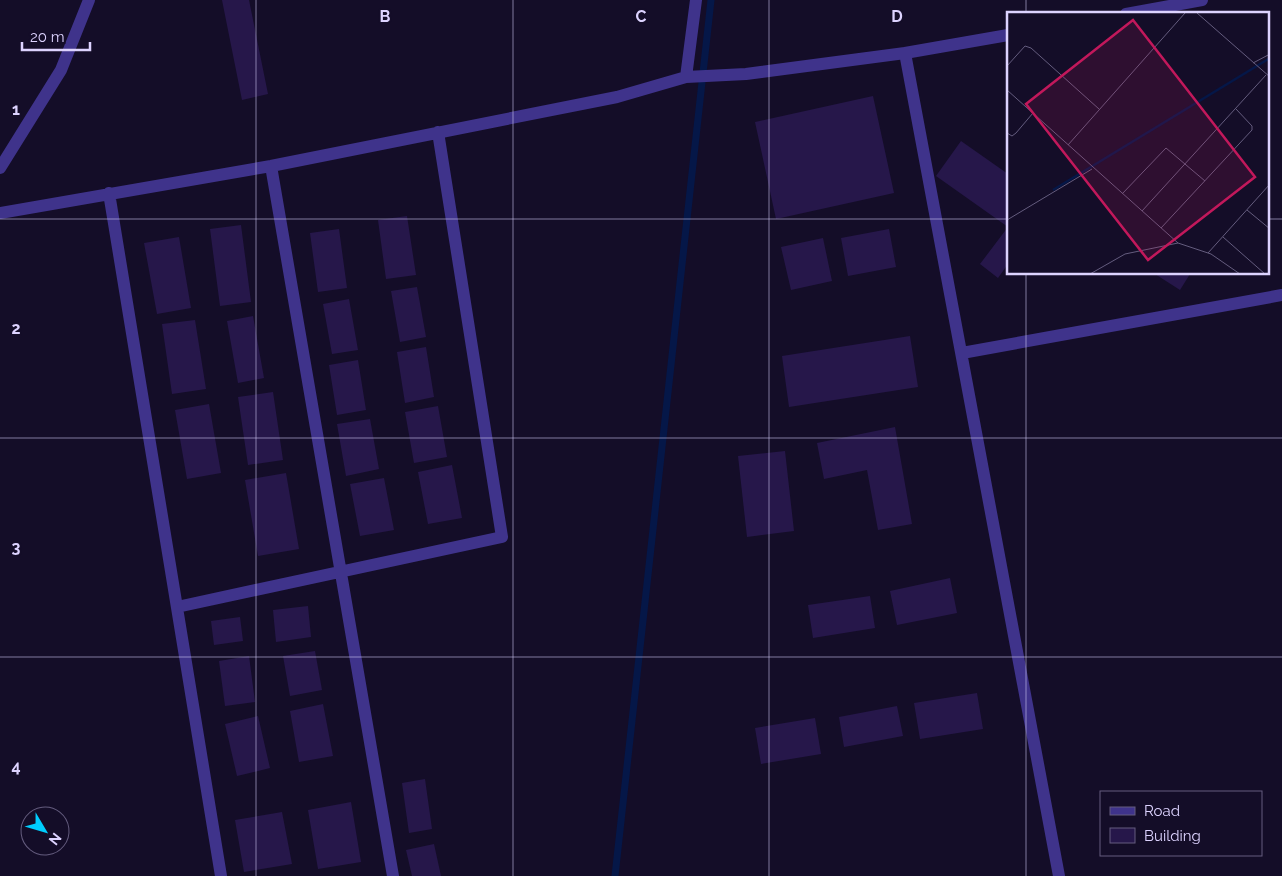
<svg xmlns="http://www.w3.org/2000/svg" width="1282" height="876" viewBox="0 0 1282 876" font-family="Raleway,sans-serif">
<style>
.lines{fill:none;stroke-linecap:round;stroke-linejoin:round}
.stream{stroke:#051748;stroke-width:7}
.building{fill:#26174a}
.street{stroke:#3f338b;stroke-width:12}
.grid{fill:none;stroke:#ddd3ff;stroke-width:1;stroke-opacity:0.55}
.inset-river{fill:none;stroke:#051748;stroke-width:2.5}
.inset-road{fill:none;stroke:#645c7e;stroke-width:1}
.view{fill:#c2185b;fill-opacity:0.15;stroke:#c2185b;stroke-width:2.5}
.inset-edge{fill:none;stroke:#ddd3ff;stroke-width:2.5}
.grid-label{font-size:16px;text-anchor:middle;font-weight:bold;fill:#ddd3ff;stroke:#140d28;stroke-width:4;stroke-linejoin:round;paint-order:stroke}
</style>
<rect width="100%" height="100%" fill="#140d28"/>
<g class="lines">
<path class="stream" d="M 615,876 L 711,0"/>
</g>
<path class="building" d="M 222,0 L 249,0 L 268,94 L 242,100 Z
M 873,96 L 894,193 L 776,219 L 755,122 Z
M 961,141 L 1008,174 L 1008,264 L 998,278 L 980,264 L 1008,227 L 936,176 Z
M 407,216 L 416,275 L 386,279 L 378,220 Z
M 241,225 L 251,302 L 220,306 L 210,229 Z
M 339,229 L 347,288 L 318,292 L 310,233 Z
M 889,229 L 896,267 L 848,276 L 841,238 Z
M 179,237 L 191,308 L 157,314 L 144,243 Z
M 823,238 L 832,281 L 791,290 L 781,247 Z
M 1155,274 L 1190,274 L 1180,290 Z
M 417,287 L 426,337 L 400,342 L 391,291 Z
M 349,299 L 358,350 L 332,354 L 323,304 Z
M 253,316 L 264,378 L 238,383 L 227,321 Z
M 195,320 L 206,389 L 172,394 L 162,324 Z
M 910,336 L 918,387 L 789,407 L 782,356 Z
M 426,347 L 434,397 L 405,403 L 397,352 Z
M 358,360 L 366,410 L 337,415 L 329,365 Z
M 273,392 L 283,460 L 248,465 L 238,397 Z
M 209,404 L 221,473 L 187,479 L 175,410 Z
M 438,406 L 447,457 L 414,463 L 405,412 Z
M 370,419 L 379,469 L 346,476 L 337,424 Z
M 895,427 L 912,524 L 878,530 L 867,470 L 824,479 L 817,443 Z
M 785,451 L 794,531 L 747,537 L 738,456 Z
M 452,465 L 462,518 L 428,524 L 418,472 Z
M 286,473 L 299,549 L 258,556 L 245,480 Z
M 384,478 L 394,530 L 360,536 L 350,484 Z
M 950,578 L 957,613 L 897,625 L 890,591 Z
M 870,596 L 875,628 L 813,638 L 808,605 Z
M 308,606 L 311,637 L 276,642 L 273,610 Z
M 240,617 L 243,641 L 214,645 L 211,621 Z
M 315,651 L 322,690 L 290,696 L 283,656 Z
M 249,656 L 255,702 L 225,706 L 219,661 Z
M 977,693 L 983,729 L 920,739 L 914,703 Z
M 323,704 L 333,756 L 299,762 L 290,711 Z
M 897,706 L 903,736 L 844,747 L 839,717 Z
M 258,716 L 270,768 L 237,776 L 225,724 Z
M 815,718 L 821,754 L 761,764 L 755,728 Z
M 425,779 L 432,829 L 409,833 L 402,783 Z
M 351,802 L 361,862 L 318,869 L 308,810 Z
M 282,812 L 292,864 L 244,872 L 235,820 Z
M 434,844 L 441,876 L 412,876 L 406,850 Z"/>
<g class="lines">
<path class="street" d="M 1126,14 L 1202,0
M 905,53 L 1059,876
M 686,77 L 696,0
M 271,166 L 393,876
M 0,168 L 61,70 L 89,0
M 109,193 L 221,876
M 0,213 L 271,166 L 617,97 L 686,77 L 746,74 L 905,53 L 1008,35
M 962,353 L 1282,295
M 177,607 L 502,537 L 438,132"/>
</g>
<path class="grid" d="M 256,0 L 256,876M 513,0 L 513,876M 769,0 L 769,876M 1026,0 L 1026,14M 0,219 L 1008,219M 1268,219 L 1282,219M 1026,274 L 1026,876M 0,438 L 1282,438M 0,657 L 1282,657"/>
<g transform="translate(1007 12)">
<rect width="262" height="262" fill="#140d28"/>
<path class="inset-river" d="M 46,178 L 263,46"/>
<path class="inset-road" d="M 190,1 L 263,65M 246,51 L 263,42M 0,54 L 18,34 L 24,36 L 92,97M 0,78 L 171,231M 0,121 L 5,124 L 9,121 L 26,101M 61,133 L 178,1M 115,182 L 159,136 L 198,169M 240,198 L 263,217M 135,199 L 259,63M 0,208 L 85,157M 154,216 L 245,118 L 245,114 L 229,97M 216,225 L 258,262M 201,241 L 263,172M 83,262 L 118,242 L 171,231 L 204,242 L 233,262"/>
<path class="view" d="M 126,8 L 248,165 L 141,248 L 19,92 Z"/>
<rect width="262" height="262" class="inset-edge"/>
</g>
<g class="grid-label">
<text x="385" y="22">B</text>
<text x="641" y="22">C</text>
<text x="897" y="22">D</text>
<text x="16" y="115">1</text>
<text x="16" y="334">2</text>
<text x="16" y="553">3</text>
<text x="16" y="772">4</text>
</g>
<rect x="1100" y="791" width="162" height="65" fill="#140d28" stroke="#645c7e"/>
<rect x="1110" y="807" width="25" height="8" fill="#3f338b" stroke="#645c7e"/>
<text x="1144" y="816" font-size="15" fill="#ddd3ff">Road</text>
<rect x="1110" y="828" width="25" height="15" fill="#26174a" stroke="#645c7e"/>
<text x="1144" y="841" font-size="15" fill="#ddd3ff">Building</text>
<g transform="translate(45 831) rotate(128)"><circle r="24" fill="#140d28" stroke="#645c7e"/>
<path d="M0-4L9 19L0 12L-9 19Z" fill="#00cdfe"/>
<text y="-8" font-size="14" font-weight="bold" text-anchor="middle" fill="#ddd3ff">N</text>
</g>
<path d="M22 42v8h68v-8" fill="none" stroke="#ddd3ff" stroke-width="2.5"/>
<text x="30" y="42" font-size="15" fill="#ddd3ff" stroke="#140d28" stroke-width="4" paint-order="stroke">20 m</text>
</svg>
